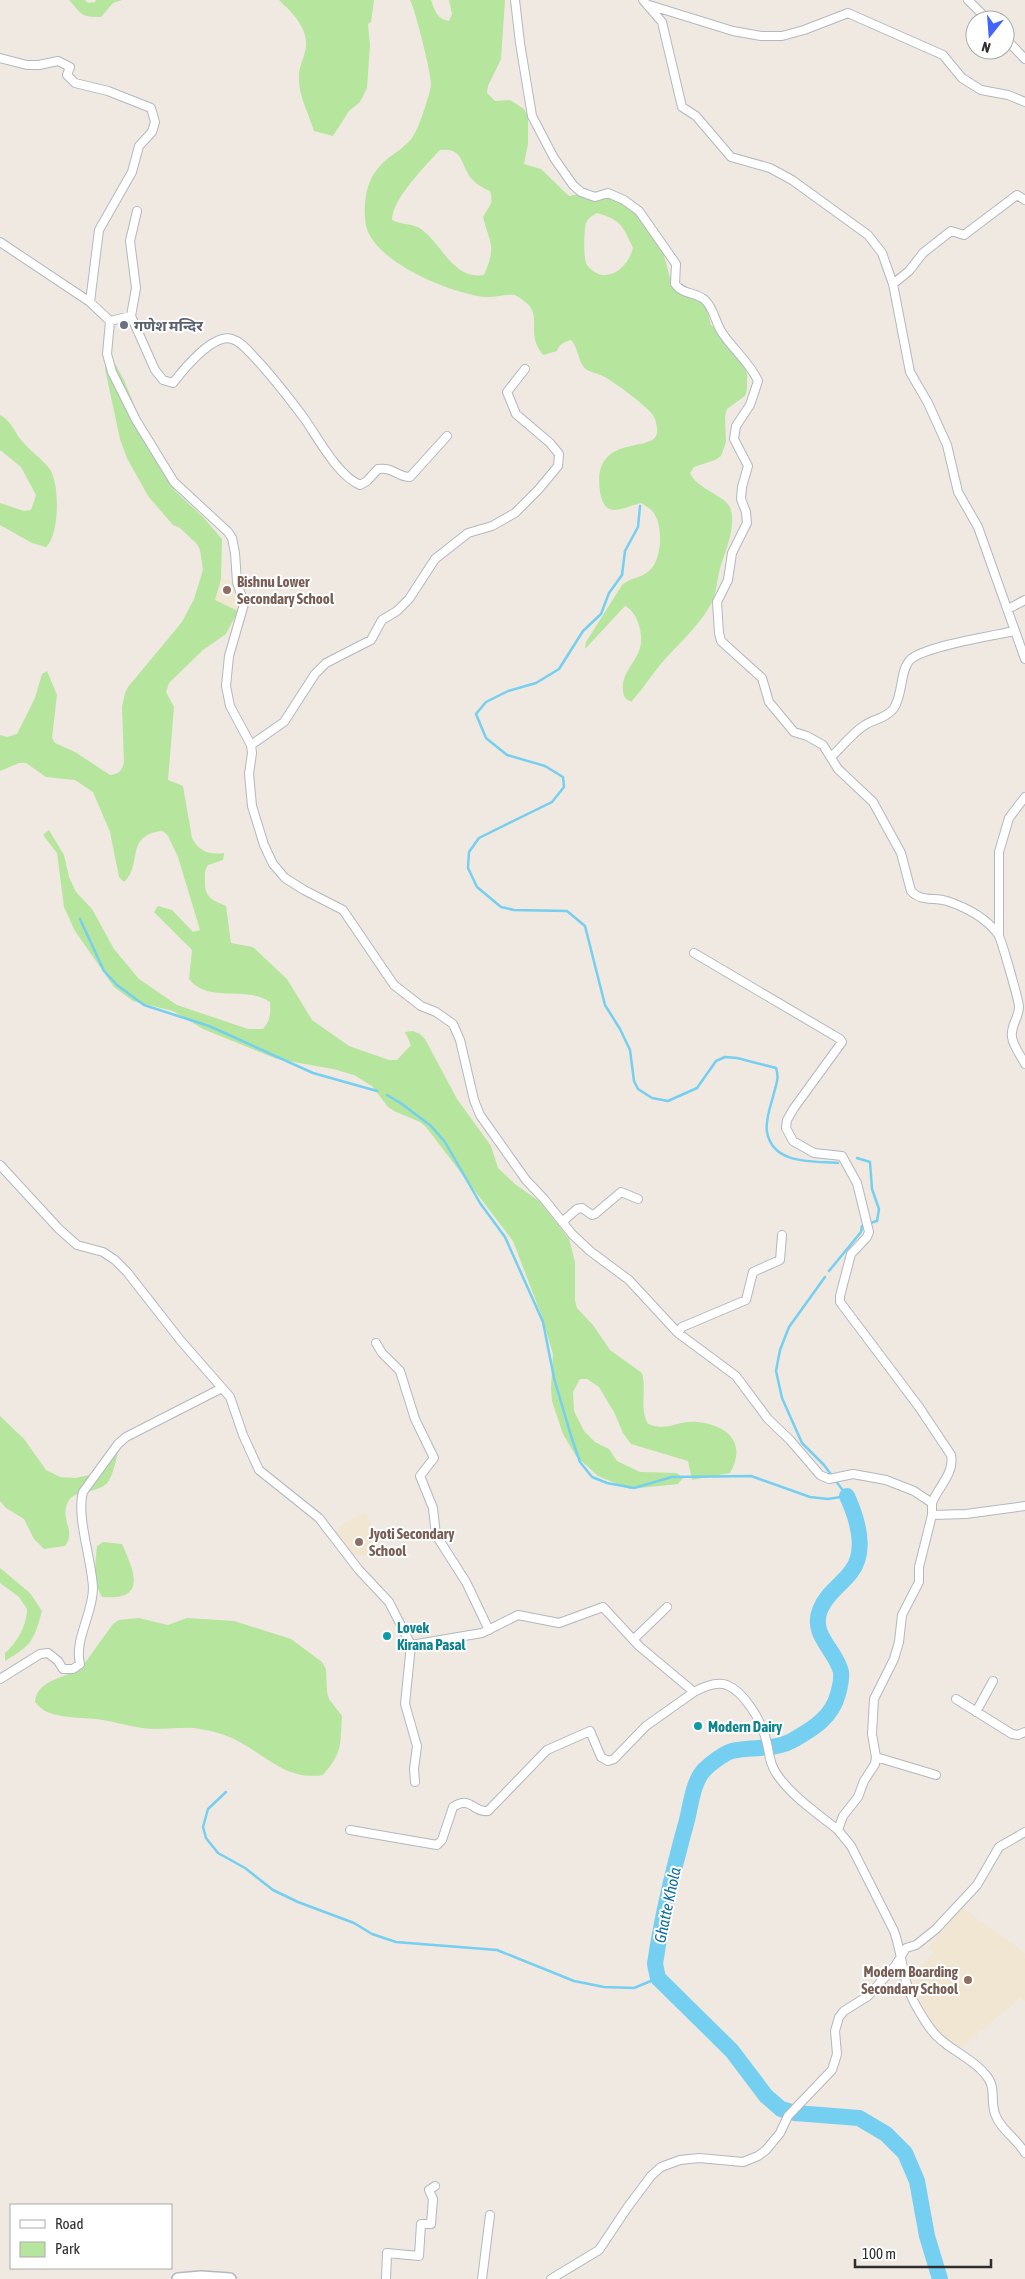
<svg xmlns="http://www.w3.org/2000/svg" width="1025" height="2279" viewBox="0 0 1025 2279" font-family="'Asap Condensed','Noto Sans Devanagari',sans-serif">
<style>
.education{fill:#f0e6d1}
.green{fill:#b6e59e;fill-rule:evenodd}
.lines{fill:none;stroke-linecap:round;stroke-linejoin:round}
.stream{stroke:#75cff0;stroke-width:2.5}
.river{stroke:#75cff0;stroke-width:16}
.street-casing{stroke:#b4b7c1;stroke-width:10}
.secondary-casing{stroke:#b4b7c1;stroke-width:14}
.street{stroke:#fff;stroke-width:8}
.secondary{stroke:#fff;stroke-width:11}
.worship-dot{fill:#6b7280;stroke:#fff;stroke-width:2}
.education-dot{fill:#8d6e63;stroke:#fff;stroke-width:2}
.culture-dot{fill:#0f9aa8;stroke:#fff;stroke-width:2}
.labels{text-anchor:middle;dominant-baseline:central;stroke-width:4;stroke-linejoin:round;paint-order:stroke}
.worship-label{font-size:15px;font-weight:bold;fill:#5b616d;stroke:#fff;text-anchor:start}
.education-label{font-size:15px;font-weight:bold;fill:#785e54;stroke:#fff;text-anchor:start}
.culture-label{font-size:15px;font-weight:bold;fill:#0d838f;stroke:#fff;text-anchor:start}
.water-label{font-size:16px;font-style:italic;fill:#0d6fa3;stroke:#fff}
</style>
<rect width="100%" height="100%" fill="#efe9e1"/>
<path class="education" d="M 221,579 L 231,580 L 242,604 L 238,611 L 215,601 Z
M 366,1513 L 384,1551 L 375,1557 L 350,1555 L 332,1532 L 349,1520 Z
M 963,1908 L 1025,1953 L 1025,2001 L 1020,1998 L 960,2049 L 943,2038 L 931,2020 L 909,1978 L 934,1952 L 928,1947 Z"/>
<path class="green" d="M 69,0 L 85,0 L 88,3 L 95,2 L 96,0 L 122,0 L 113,3 L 101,17 C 81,18 81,13 69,0 Z
M 279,0 L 374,0 L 371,22 L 368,24 L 370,45 L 367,88 L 360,102 L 349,111 L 333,136 L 314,131 C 308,112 298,95 299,75 C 299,68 303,60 305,52 C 311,31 293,13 279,0 Z
M 410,0 L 431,0 C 435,11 437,19 449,21 L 452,14 L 449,0 L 505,0 L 501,59 L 488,86 L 487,93 L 495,101 L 510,100 L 524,109 L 528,116 L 528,144 L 524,164 L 541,169 L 569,196 L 604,190 L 631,203 L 661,244 L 670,278 C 698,294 703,292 711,325 L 725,335 L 747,373 L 747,390 L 745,396 L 727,409 L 725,416 L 726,442 L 721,456 L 715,460 L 694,467 L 690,473 C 697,490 727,495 731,510 C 736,530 724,553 719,572 C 717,582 716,593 712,602 C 702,622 681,642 666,658 C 654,671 644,688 631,702 L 625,698 C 617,678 632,668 639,651 C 645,637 638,612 625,606 L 585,649 L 586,642 L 622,585 C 630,578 641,578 649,571 C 662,560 663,529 655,515 C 652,509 646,506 641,503 C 623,507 605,521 600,492 C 591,428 661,457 657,429 C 657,425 655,418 653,415 C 648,407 614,382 605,377 C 600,374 593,373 587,370 C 578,364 579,348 571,340 C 564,342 559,344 557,351 L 543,355 C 527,335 539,322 531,308 C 527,302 520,298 515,295 C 504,294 495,298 484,297 C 449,292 384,266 368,232 C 363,220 364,197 369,184 C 379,158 397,156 412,138 C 418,131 430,94 431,85 C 432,75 415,9 410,0 ZM 440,150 C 463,148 460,162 470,177 C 475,183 482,188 490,191 C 494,204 489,206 483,217 C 490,245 497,245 484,275 C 453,280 443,245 421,229 C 412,223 402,225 392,220 C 392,199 426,165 440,150 ZM 597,213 C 621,220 623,226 633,248 C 628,269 604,287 587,265 C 583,260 584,230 586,223 C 588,218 593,215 597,213 Z
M 113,360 L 124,380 L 156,459 L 175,491 L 203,517 L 222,539 L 221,579 L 215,600 L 238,611 L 226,634 L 203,650 L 169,683 L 166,692 L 174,707 L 168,780 L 183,786 L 192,838 C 199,852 210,855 224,853 L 223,860 L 208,865 C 204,871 205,873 205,880 C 204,897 212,900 226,906 L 231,943 L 253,947 L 287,979 L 312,1020 L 349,1046 L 389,1060 L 397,1060 L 411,1045 L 405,1032 L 413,1031 L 420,1034 L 425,1039 L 457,1099 L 491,1146 L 498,1168 L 515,1184 L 540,1202 L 569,1239 L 575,1262 L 575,1301 L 577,1308 L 593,1325 L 610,1350 L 642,1373 C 647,1390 639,1408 648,1424 C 669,1432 677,1420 697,1422 C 728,1425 747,1443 730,1473 L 692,1480 L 688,1461 L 631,1444 L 623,1433 L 614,1412 L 599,1387 L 587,1379 L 580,1379 L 573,1392 L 574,1411 L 584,1431 L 595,1442 L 609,1449 L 617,1461 L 640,1472 L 677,1473 L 683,1478 L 678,1484 L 630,1489 L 598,1476 L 576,1456 L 563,1434 L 552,1401 L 551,1388 L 553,1354 L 542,1317 L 513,1241 L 426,1127 L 420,1122 L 394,1111 L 388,1107 L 372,1086 L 354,1075 L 333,1069 L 277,1059 L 203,1029 L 173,1011 L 133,1001 L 114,987 L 75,931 L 64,907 L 57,853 L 43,835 L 49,830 L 64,855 L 69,877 L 76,892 L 92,909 L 114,949 L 139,979 L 177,1005 L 248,1029 L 263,1029 C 270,1021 271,1013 270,1002 C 246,985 209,1004 189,979 L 192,950 L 154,912 L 158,906 L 172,910 L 193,932 L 200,930 L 178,857 L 168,836 L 163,831 C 124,834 143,866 124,882 L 119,877 L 110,832 L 93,792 L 75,780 L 46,777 L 26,763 L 19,763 L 0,771 L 0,735 L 7,737 L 17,734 L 35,698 L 42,674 L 47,671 L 57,695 L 52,738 L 55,743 L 75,752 L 110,775 C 119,774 122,771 124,762 L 122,707 L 125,693 L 128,687 L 182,622 L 194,599 L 203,570 L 200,550 L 197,544 L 180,528 L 173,525 L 148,496 L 127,458 L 120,439 L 105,369 L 106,362 Z
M 0,415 C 11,420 14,432 22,441 C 30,451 41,458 49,468 C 60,481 60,535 46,547 L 32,543 L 0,525 L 0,503 L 24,511 L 31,510 L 36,495 L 21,467 L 0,450 Z
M 0,1416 L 24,1439 L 46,1470 L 60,1477 L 75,1478 L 90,1475 L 100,1464 L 111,1447 L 119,1449 C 116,1459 114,1473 108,1482 C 99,1494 74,1489 68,1502 C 59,1519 77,1531 65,1546 L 44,1549 L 34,1539 L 24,1519 L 6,1508 L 0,1501 Z
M 103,1542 L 122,1544 C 134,1571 148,1601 102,1597 C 93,1581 95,1564 97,1546 Z
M 0,1568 L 30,1593 L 42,1611 C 34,1640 32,1645 5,1661 L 5,1653 C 17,1643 27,1625 27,1609 L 19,1597 L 0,1583 Z
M 139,1618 L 168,1625 L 187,1618 L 234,1621 L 291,1639 L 322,1662 L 326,1669 L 327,1692 L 329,1699 L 342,1716 C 340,1745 343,1752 323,1775 C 286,1781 265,1754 234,1739 C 222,1733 207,1730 194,1728 C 181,1727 168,1729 156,1729 C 138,1729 121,1723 103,1720 C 85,1717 63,1719 47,1712 C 42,1710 39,1706 35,1702 C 37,1678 67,1679 82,1667 L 113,1624 L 119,1620 Z"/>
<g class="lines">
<path class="stream" d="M 640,506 L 638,527 L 625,551 L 622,575 L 609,593 L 601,614 L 583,631 L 559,669 L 536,683 L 508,691 L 486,702 L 476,714 L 486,738 L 507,755 L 545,766 L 563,777 L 564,787 L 552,802 L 479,838 L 469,852 L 468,868 L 477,887 L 501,907 L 514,910 L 567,911 L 585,926 L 605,1005 L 620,1029 L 630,1050 L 634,1081 L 638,1089 L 652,1098 L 668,1101 L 697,1088 L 716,1061 L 725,1057 L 737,1058 L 776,1068 C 780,1080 775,1086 773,1097 C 770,1107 765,1122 767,1132 C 773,1165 813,1161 838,1163
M 80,919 L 104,971 L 117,985 L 144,1005 L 209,1026 L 313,1073 L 377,1091
M 387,1095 L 402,1104 L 431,1126 L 445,1142 L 480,1203 L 505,1237 L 543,1322 L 554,1378 L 571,1436 L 580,1462 L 592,1477 L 607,1483 L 634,1488 L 672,1477 L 751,1476 L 810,1497 L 828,1499 L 847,1496 L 824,1465 L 802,1443 L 782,1398 L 776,1371 L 780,1350 L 789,1327 L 825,1277
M 857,1158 L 870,1162 L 872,1189 L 879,1209 L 877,1221 L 870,1223
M 829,1271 L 861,1232 L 862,1226
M 226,1792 L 208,1809 L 203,1827 L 206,1838 L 218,1853 L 245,1868 L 273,1890 L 298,1902 L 354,1923 L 372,1934 L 396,1942 L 497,1950 L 574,1981 L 604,1987 L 634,1988 L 658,1978"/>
<path class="river" d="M 847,1496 C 857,1518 868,1550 851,1572 C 841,1585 826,1594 820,1610 C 810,1635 836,1650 841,1672 C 842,1680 840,1687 838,1694 C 832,1717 814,1728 795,1739 C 776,1751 753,1746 732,1751 C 724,1753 710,1764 704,1770 C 693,1782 691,1804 687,1820 C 674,1867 662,1915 655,1964 L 658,1978 L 732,2051 L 766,2096 L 781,2109 L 795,2113 L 859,2118 L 886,2134 L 905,2153 L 917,2181 L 927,2236 L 940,2279"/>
<defs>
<path id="street" d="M 515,0 L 520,43 L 532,116 L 554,158 L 573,185 L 581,192 L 595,197 L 608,193 L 624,200 L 639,211 L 676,264 L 675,284 C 683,295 696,292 705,300 C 714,309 715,321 721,331 C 732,349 749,361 758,381 L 750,405 L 736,426 L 734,439 L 748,466 L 742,487 L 741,499 L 746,512 L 747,523 L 732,553 L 728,580 L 717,602 L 719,633 L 721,641 L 762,678 L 769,702 L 794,732 L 807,736 L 823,745 L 838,769 L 873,802 L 901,853 L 911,891 C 921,902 934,897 947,901 C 965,907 986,918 998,934 C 1001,938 1019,1001 1019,1007 C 1019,1018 1010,1026 1012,1037 C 1013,1046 1021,1056 1025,1064
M 643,0 L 662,22 L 682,107 L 696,116 L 731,157 L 770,168 L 792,180 L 868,235 L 882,253 L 893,284 L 910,372 L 928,403 L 947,445 L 958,492 L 978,527 L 1025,659
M 968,0 L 988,20
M 649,5 L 733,31 L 761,36 L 782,36 L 804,30 L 848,13 L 943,55 L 962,78 L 981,90 L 1008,95 L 1025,102
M 1005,38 L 1025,59
M 0,58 L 27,65 L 39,65 L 58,61 L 70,67 L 67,75 L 75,83 L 108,91 L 151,108 L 155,122 L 152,132 L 139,146 L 132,172 L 99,230 L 90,302
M 137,211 L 130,241 L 136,288 L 131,316 L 155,370 L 163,380 L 173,383 C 183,370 213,333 232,339 C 242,342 249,352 256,359 C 273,377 289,398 304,418 C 318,438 338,476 360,485 L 367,481 L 378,469 C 394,467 397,477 410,477 L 447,436
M 0,242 L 90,302 L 110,321 L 107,354 L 112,372 L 136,420 L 174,482 L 228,532 L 232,538 L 235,553 L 237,582 L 244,604 L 229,656 L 226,686 L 230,706 L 251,745 L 252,753 L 249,774 L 252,806 L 264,845 L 273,864 L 285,878 L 304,890 L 343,910 L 394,985 L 421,1006 L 436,1012 L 453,1024 L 460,1040 L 474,1100 L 480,1115 L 526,1180 L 544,1199 L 572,1234 L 590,1251 L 629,1280 L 678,1333 L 736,1376 L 768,1419 L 790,1440 L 820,1475 L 829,1479 L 853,1474 L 886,1480 L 914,1491 L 932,1503 L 932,1515 L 919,1567 L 919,1582 L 902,1615 L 899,1642 L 894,1659 L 874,1699 L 872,1734 L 876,1757 L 875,1764 L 864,1781 L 858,1797 L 843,1816 L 838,1830 L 851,1846 L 894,1931 C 903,1956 902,1981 915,2004 C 922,2016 929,2030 940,2039 C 954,2052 973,2059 985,2074 C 997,2087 990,2099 995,2114 C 1000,2129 1017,2139 1025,2153
M 893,284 L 909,271 L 923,253 L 951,231 L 964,235 L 1017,195 L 1025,200
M 110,321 L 131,316
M 1008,609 L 1025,600
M 251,745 L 284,722 L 315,674 L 326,663 L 371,640 L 382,620 L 397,611 L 409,599 L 435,559 L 468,533 L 492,526 L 515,513 L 538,490 L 558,466 L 559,454 L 550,443 L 516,414 L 507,392 L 525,369
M 831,757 C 842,747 852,733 865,725 C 874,719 887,718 894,708 C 903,694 900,672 909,661 C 920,647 995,635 1015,631
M 999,935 L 999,852 L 1009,818 L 1025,797
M 694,953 L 840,1039 L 842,1042 L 794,1108 L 787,1120 L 786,1128 L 793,1141 L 814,1153 L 842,1156 L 857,1183 L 869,1232 L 867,1237 L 851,1254 L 840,1296 L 840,1302 L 919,1407 L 951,1455 C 955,1473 938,1487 932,1503
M 0,1165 L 59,1229 L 77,1245 L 103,1252 L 115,1260 L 127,1272 L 181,1341 L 230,1397 L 243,1435 L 259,1470 L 319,1518 L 359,1570 L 389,1602 L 411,1645 L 482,1633 L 518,1615 L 559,1623 L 603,1607 L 639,1646 L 694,1692 C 703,1687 716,1681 727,1685 C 744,1692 760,1719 765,1736 C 770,1752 768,1762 778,1776 C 794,1798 817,1813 838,1830
M 562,1222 L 577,1209 L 582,1208 L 592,1215 L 595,1214 L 621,1192 L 638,1199
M 678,1333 L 682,1327 L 746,1300 L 753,1272 L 780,1260 L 782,1235
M 376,1343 L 382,1353 L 400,1371 L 415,1419 L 434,1458 L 420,1476 L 433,1508 L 436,1535 L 466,1582 L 489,1630
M 932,1515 L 966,1514 L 1025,1506
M 634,1639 L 667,1607
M 411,1645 L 405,1704 L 417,1746 L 414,1769 L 415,1782
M 0,1679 L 40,1654 L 48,1653 L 58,1661 L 63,1669 L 73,1669 L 80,1664 C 74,1639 93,1614 93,1588 C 92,1561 76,1516 83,1492 L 118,1444 L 126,1437 L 222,1388
M 956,1699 L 1012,1734 L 1018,1735 L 1025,1732
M 976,1712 L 993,1681
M 876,1757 L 936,1775
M 350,1830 L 437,1845 L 442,1840 L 453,1807 C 472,1795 472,1813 488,1811 L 547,1750 L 590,1731 L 601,1757 L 608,1761 L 614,1759 L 646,1726 L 694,1692
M 386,2279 L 387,2253 L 419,2256 L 421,2224 L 431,2224 L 433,2199 L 429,2190 L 435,2186
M 482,2279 L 490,2215
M 551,2279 L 599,2250 L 627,2208 L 651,2176 L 661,2167 L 680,2160 L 699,2158 L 743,2162 L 758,2156 L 766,2150 L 780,2133 L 788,2116 L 832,2070 L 837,2054 L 835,2031 L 839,2017 L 844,2011 L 868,1996 L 895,1966 L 906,1948 L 916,1945 L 936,1929 L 977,1885 L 999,1847 L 1025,1832"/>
<path id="secondary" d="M 178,2279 L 201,2277 L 230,2279"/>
</defs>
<use href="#street" class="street-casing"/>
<use href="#secondary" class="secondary-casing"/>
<use href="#street" class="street"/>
<use href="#secondary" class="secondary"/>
</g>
<circle class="worship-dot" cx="124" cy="325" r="5"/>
<g class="education-dot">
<circle cx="227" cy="590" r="5"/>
<circle cx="359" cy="1542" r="5"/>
<circle cx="968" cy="1980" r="5"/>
</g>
<g class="culture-dot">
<circle cx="387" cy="1636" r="5"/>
<circle cx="698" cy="1726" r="5"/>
</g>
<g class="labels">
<g class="worship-label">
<text x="134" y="325">गणेश मन्दिर</text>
</g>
<g class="education-label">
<text x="237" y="581">Bishnu Lower<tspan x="237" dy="17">Secondary School</tspan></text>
<text x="369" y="1533">Jyoti Secondary<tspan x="369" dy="17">School</tspan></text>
<text x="958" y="1971" text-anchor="end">Modern Boarding<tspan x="958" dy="17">Secondary School</tspan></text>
</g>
<g class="culture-label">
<text x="397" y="1627">Lovek<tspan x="397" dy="17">Kirana Pasal</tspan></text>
<text x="708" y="1726">Modern Dairy</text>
</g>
<g class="water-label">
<text transform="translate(667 1905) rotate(-78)">Ghatte Khola</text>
</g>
</g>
<rect x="10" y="2204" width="162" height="65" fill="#ffffff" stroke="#ababab"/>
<rect x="20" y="2220" width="25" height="8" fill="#ffffff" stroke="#ababab"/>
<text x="55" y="2229" font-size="15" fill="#2e2e2e">Road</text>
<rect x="20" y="2242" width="25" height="15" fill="#b6e59e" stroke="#ababab"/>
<text x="55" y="2254" font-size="15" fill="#2e2e2e">Park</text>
<g transform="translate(990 35) rotate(197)"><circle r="24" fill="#ffffff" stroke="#ababab"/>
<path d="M0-4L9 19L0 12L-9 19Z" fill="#4264fb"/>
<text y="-8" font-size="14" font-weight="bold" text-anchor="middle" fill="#2e2e2e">N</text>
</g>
<path d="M855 2259v8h136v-8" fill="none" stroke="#2e2e2e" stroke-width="2.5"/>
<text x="862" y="2259" font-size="15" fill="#2e2e2e" stroke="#ffffff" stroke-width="4" paint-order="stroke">100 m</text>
</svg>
